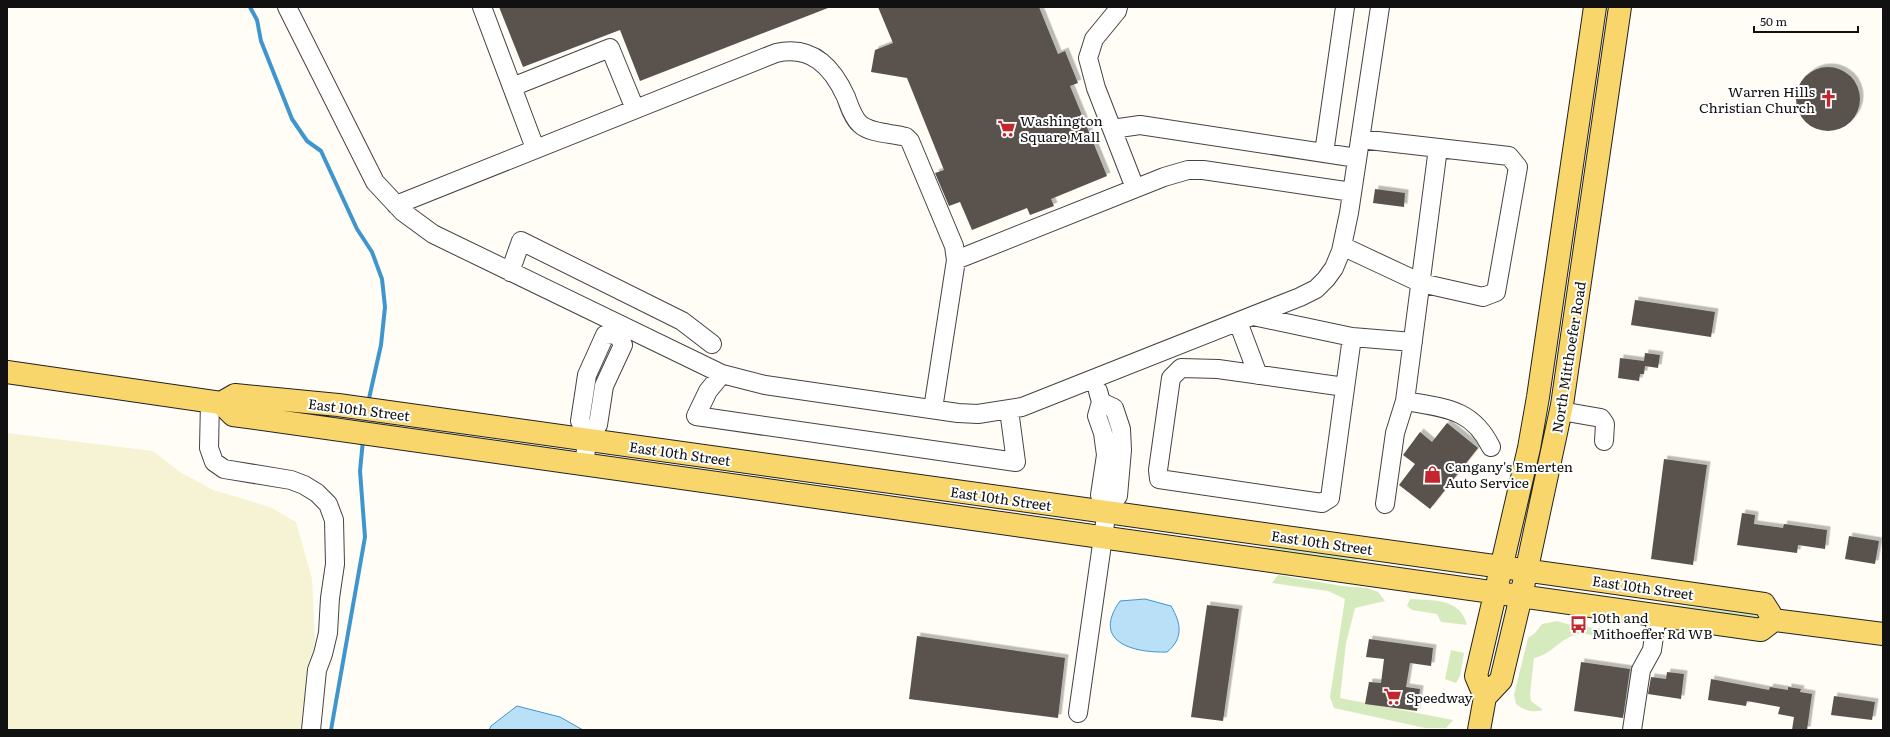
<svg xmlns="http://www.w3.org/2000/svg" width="1890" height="737" viewBox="0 0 1890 737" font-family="Literata,serif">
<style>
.farmland{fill:#f6f3d4}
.green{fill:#d5ebbd}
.water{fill:#b9e0f7;stroke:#3f96cf}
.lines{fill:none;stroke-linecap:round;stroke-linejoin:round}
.stream{stroke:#3f96cf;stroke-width:4}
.building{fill:#5a524d;filter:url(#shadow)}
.minor-casing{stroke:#444;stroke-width:20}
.major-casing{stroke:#222;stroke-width:24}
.minor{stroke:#fff;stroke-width:18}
.major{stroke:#f9d66b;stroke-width:22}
.labels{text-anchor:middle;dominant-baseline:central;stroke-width:4;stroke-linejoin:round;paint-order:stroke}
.poi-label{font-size:14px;fill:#111;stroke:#fff;text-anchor:start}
.street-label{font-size:14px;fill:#111;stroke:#fff}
</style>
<defs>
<filter id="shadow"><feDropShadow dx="3.5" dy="-3.5" stdDeviation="0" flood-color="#0004"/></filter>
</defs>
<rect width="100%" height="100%" fill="#fffdf5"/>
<path class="farmland" d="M 7,433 L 153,451 L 180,472 L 213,490 L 270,507 L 296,522 L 312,579 L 315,640 L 303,730 L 7,730 Z"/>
<path class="green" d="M 1250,547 L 1285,548 L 1357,557 L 1357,563 L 1249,550 Z
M 1278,575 L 1342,586 L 1367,588 L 1378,592 L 1385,601 L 1355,608 L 1346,643 L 1340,698 L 1453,720 L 1446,728 L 1425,728 L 1334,708 L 1330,697 L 1345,599 L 1328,591 L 1272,583 Z
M 1410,599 C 1432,601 1460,597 1467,625 L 1441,622 L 1437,614 L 1412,610 L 1407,606 Z
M 1665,604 L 1761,614 L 1760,622 L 1663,609 Z
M 1557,621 L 1574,626 L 1617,630 L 1617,638 C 1605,643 1596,634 1583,634 C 1562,634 1554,654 1534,658 L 1530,694 L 1531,701 L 1543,710 C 1533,713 1525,711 1516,704 L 1514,695 L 1528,638 L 1535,633 L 1542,624 Z
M 1451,650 L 1464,653 L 1460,676 L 1456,683 L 1445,679 Z"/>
<path class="water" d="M 1145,599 L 1171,606 C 1181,623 1184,638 1167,652 C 1133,653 1091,642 1120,601 Z
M 517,706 L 560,717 L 583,730 L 489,730 L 491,726 Z"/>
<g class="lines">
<path class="stream" d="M 250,7 L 257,20 L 261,41 L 292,119 L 307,141 L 321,151 L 357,229 L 372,252 L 382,279 L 385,307 L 381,345 L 368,403
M 331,730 L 365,537 L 360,471 L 363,440"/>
</g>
<path class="building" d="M 499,7 L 828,7 L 828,8 L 640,81 L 620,30 L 523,67 Z
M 878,7 L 1039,7 L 1058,54 L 1065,51 L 1078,83 L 1070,86 L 1107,176 L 1051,199 L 1054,206 L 1030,215 L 1027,208 L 972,230 L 960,202 L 949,206 L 935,173 L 944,170 L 907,78 L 871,72 L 875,50 L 893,43 Z
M1796 99a32 32 0 1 1 64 0a32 32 0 1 1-64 0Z
M 1375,189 L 1405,193 L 1404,207 L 1373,203 Z
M 1635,300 L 1715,312 L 1711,337 L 1631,325 Z
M 1645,353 L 1660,355 L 1658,368 L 1645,366 L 1644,374 L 1640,374 L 1639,381 L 1618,378 L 1620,358 L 1644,361 Z
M 1447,423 L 1478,448 L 1430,509 L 1399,485 L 1415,464 L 1403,455 L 1420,432 L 1432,442 Z
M 1664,459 L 1707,465 L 1693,565 L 1651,559 Z
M 1742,513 L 1755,515 L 1754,524 L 1783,528 L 1784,524 L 1827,530 L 1825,549 L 1798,545 L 1797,553 L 1737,545 Z
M 1849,536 L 1879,541 L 1875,564 L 1845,559 Z
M 1207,605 L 1239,609 L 1223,721 L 1191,717 Z
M 917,636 L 1065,658 L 1058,718 L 909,699 Z
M 1369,639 L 1433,648 L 1431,666 L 1410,663 L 1406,687 L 1420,689 L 1417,711 L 1365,704 L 1369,682 L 1381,683 L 1384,659 L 1366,657 Z
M 1581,662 L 1630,669 L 1623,718 L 1574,711 Z
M 1667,672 L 1684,674 L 1681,699 L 1648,694 L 1651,677 L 1666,679 Z
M 1711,679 L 1769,690 L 1770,687 L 1788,690 L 1788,687 L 1801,689 L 1800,692 L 1812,694 L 1807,730 L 1792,730 L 1794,717 L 1778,714 L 1780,707 L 1747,701 L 1746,706 L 1708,700 Z
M 1834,696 L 1875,702 L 1872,720 L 1831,715 Z"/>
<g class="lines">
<defs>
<path id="minor" d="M 287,7 L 375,182 L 403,212 L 433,234 L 722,374 L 765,385 L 958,413 L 978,414 L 1022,407 L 1300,297 L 1316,289 L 1326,279 L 1334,268 L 1341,251 L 1349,213 L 1380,7
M 482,7 L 535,148
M 1118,7 L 1117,11 L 1094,39 L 1088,58 L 1096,88 L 1135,188
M 512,87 L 610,48 L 635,109
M 1112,129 L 1140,125 L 1357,158
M 1324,153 L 1345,7
M 396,205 L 776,53 C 811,45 832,66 846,97 C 849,105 853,118 860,124 C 871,134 892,133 906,137 L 910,141 L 954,246 L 956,260 L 933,409
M 1342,246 L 1421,283 L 1483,297 L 1496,292 L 1518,167 L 1509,156 L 1360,139
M 956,260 L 1164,177 L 1188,170 L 1203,170 L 1352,192
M 510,272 L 521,241 L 682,321 L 712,344
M 1253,316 L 1352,337
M 1238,322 L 1258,375
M 722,374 L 708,391 L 696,416 L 1016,462 L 1009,410
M 1345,387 L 1218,369 L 1181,368 L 1171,378 L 1158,470 L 1159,479 L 1322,503 L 1330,498 L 1352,337 L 1413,342
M 1098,391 L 1101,402 L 1097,416 L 1103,433 L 1106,455 L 1100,495 L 1107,509
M 210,401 L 209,448 L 214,462 L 224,469 L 291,480 L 304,485 L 317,493 L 328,504 L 334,520 L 335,564 L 330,598 L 328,633 L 323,654 L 317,670 L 311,730
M 1405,401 C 1444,408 1472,408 1491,447
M 1561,411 L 1601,418 L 1605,424 L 1604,441
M 588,435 L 598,425 L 604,386 L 623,345 L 617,334
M 584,464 L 588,435 L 580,421 L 587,375 L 605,335 L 617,334
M 1385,504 L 1395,433 L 1405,401 L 1438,148
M 1078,713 L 1107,509 L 1118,496 L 1122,450 L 1121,429 L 1114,408 L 1101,402
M 1632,730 L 1641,670 L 1652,650 L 1657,615"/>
<path id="major" d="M 7,372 L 221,403 L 235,395 L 338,405 L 1595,580 L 1764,604 L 1774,620
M 221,403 L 233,415 L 1761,630 L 1774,620 L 1883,634
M 1485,697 L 1501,680 L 1521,596 L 1562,405 L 1620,7
M 1479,730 L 1485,697 L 1476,676 L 1529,448 L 1538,397 L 1595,7"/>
</defs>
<use href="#minor" class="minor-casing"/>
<use href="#major" class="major-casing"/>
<use href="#minor" class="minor"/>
<use href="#major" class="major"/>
</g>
<defs>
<symbol id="church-bare" viewBox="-9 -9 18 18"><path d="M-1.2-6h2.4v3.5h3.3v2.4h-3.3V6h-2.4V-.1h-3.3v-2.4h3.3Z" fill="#c4262e" stroke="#fff" stroke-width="2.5" paint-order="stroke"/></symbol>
<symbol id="supermarket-bare" viewBox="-9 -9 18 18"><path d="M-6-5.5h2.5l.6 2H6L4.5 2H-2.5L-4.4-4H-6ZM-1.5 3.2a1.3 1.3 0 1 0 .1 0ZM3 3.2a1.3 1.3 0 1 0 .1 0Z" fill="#c4262e" stroke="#fff" stroke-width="2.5" paint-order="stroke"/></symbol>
<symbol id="shop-bare" viewBox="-9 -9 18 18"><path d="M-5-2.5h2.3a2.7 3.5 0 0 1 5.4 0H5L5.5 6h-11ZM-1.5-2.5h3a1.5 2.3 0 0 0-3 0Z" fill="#c4262e" stroke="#fff" stroke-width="2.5" paint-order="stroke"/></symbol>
<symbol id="bus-bare" viewBox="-9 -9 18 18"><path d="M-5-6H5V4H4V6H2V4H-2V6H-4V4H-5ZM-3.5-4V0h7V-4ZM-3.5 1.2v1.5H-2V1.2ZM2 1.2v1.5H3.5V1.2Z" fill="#c4262e" stroke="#fff" stroke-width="2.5" paint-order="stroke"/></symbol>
</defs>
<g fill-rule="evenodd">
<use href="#church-bare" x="1816" y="86" width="25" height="25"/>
<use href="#supermarket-bare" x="994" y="116" width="25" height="25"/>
<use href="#shop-bare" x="1420" y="462" width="25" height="25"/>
<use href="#bus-bare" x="1566" y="612" width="25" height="25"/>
<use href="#supermarket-bare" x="1380" y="684" width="25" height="25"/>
</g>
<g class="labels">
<g class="poi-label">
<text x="1815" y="91" text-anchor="end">Warren Hills<tspan x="1815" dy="16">Christian Church</tspan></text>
<text x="1020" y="120">Washington<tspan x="1020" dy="16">Square Mall</tspan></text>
<text x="1445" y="466">Cangany's Emerten<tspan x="1445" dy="16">Auto Service</tspan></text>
<text x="1592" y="617">10th and<tspan x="1592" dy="16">Mithoeffer Rd WB</tspan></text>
<text x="1406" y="697">Speedway</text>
</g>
<g class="street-label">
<text transform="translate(1568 357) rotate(-81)">North Mitthoefer Road</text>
<text transform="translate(359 409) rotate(7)">East 10th Street</text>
<text transform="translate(680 453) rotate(8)">East 10th Street</text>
<text transform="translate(1001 498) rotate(8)">East 10th Street</text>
<text transform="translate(1322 542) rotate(8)">East 10th Street</text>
<text transform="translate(1643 587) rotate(8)">East 10th Street</text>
</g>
</g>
<rect width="1890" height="737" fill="none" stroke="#111111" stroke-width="16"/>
<path d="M1754 26v6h104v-6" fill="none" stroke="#111111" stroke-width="2"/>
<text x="1760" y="26" font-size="12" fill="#111111" stroke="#ffffff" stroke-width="3" paint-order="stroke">50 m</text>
</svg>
